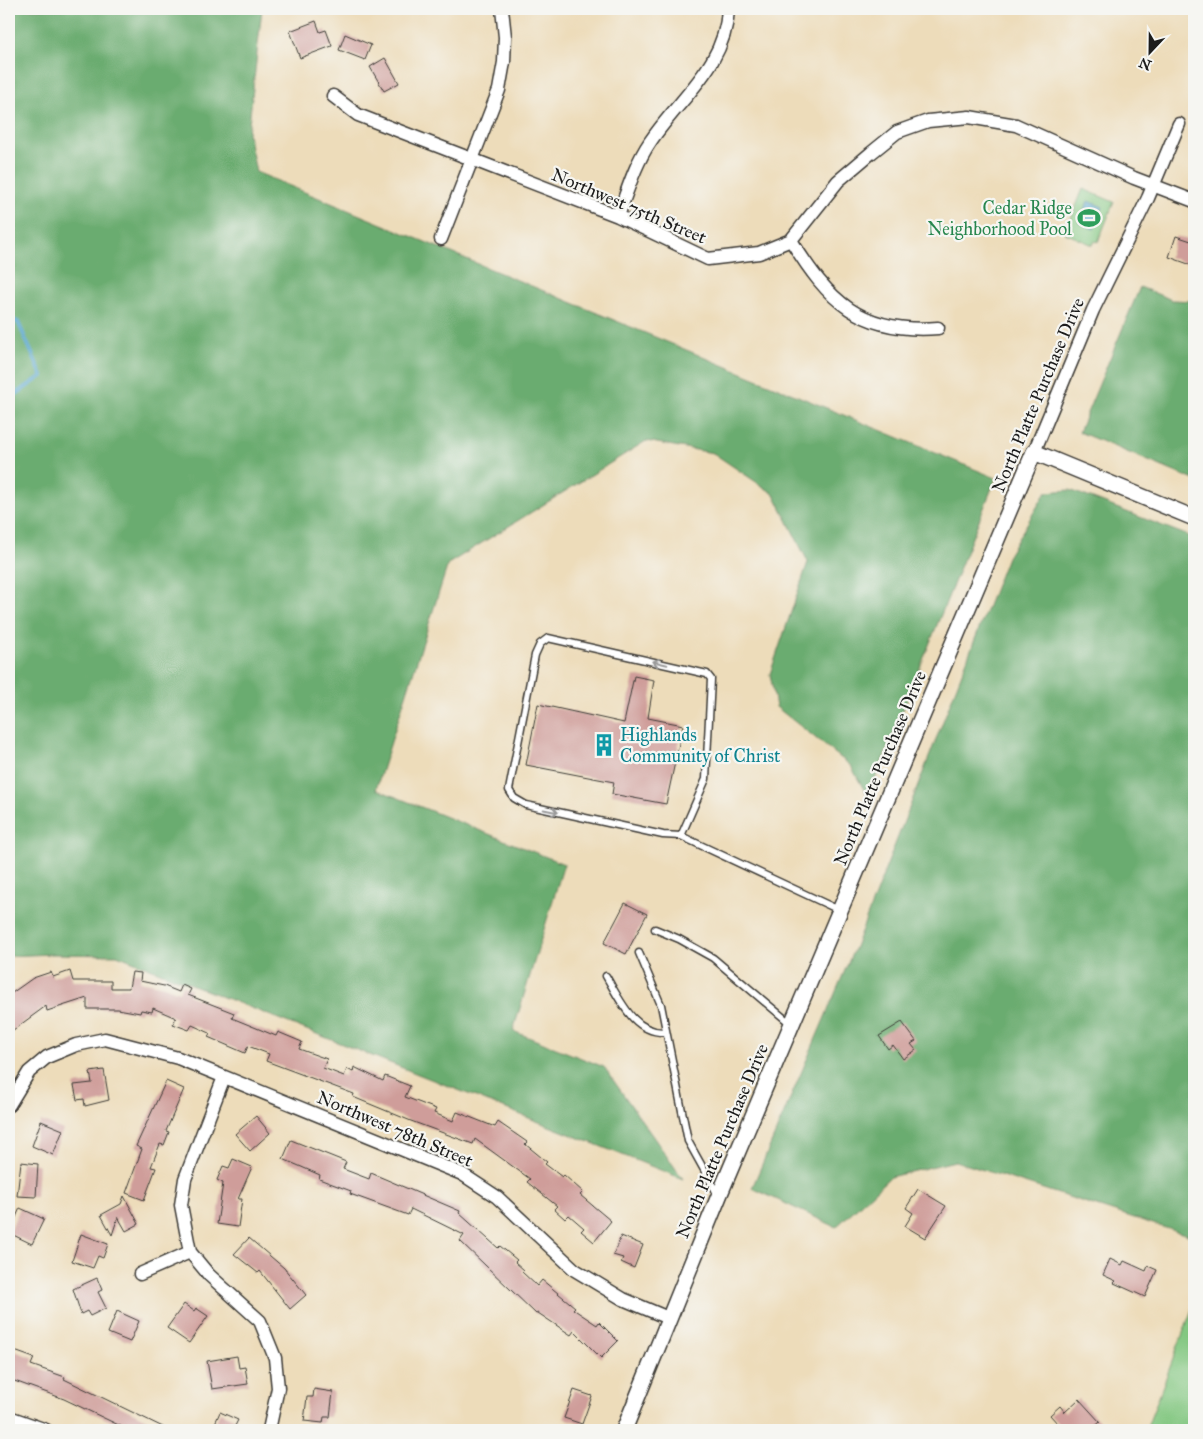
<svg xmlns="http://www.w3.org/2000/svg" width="1203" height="1439" viewBox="0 0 1203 1439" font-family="'IM FELL Great Primer',serif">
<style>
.green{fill:#83c781;stroke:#50724e}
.forest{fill:#6aac6f;stroke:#436446}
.water{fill:#53a4cd;stroke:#386074}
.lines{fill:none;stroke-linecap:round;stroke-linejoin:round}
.stream{stroke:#53a4cd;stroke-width:4}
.building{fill:#cf9d9a}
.service-casing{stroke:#3b3934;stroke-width:9}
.minor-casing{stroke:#3b3934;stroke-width:15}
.tertiary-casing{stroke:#3b3934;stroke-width:18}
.service{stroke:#fff;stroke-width:6}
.minor{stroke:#fff;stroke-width:12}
.tertiary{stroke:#fff;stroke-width:15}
.oneway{stroke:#999}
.labels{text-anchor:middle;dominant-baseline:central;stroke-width:4.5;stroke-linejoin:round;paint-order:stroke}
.street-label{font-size:18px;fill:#1c1c1c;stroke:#f6f6f2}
.leisure-label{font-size:18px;fill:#27864d;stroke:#f6f6f2;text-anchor:end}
.culture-label{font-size:18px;fill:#0d838f;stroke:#f6f6f2;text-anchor:start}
</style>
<rect width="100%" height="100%" fill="#f6f6f2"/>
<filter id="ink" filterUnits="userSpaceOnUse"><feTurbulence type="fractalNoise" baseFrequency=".02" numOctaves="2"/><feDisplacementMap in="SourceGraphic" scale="10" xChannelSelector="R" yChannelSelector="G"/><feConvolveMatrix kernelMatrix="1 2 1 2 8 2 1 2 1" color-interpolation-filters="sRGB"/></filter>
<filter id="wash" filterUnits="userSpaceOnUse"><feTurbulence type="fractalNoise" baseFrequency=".0096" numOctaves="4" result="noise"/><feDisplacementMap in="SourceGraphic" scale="20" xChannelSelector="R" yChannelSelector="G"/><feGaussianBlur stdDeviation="1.12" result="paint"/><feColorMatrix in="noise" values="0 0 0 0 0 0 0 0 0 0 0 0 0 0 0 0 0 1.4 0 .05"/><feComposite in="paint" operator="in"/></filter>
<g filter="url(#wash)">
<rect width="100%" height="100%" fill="#eddcba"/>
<path class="green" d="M 1083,189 L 1114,202 L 1098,242 L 1095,241 L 1093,245 L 1065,233 Z
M 1194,1304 L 1194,1430 L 1146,1430 Z"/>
<path class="forest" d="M 9,9 L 262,9 L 248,133 L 256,172 L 996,478 L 868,797 L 851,766 L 776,707 L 770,674 L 808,562 L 774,494 L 713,453 L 646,441 L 448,564 L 376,789 L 564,864 L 513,1031 L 604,1067 L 683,1179 L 117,955 L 52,954 L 9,956 Z
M 1140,287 L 1172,300 L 1194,301 L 1194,480 L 1079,432 Z
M 1070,490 L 1194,538 L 1194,1237 L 955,1161 L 890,1177 L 836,1227 L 752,1188 L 857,942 L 1007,557 L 1046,492 Z"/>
<path class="water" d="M 1088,201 L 1103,207 L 1094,229 L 1079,223 Z"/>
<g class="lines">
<path class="stream" d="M 9,319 L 18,322 L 42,376 L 9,399"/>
</g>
<g id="blocks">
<path class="building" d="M 316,21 L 320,32 L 326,30 L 332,46 L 300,58 L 290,31 Z
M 345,34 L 371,45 L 365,60 L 339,50 Z
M 385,58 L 399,83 L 384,91 L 370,67 Z
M 1176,236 L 1194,242 L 1194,266 L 1169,257 Z
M 634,676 L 654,680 L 648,718 L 683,725 L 666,804 L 612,794 L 614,782 L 526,765 L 538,704 L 624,723 Z
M 625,903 L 647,914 L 626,954 L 604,943 Z
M 70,971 L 73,981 L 111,981 L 111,988 L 129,988 L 132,972 L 141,973 L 140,981 L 164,986 L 179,992 L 182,985 L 191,989 L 188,995 L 234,1013 L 232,1018 L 276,1036 L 278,1032 L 302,1042 L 299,1049 L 327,1059 L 323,1068 L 344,1076 L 347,1069 L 353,1072 L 354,1067 L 383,1081 L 385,1076 L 410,1086 L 405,1097 L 436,1109 L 434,1113 L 453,1121 L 457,1112 L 495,1127 L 498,1122 L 527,1142 L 525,1144 L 547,1162 L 545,1164 L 562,1177 L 564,1175 L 583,1192 L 580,1195 L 611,1221 L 594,1242 L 581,1231 L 584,1228 L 569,1215 L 565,1219 L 554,1209 L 557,1206 L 527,1182 L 530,1179 L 475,1139 L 473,1144 L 411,1121 L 353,1097 L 354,1094 L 266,1061 L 269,1054 L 248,1046 L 245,1053 L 208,1037 L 210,1033 L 192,1025 L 189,1030 L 173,1024 L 176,1018 L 153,1008 L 152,1012 L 141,1010 L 140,1013 L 118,1009 L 87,1009 L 87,998 L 47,1011 L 46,1006 L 9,1033 L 9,995 L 33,978 L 51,972 L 53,977 Z
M 902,1022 L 916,1041 L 911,1044 L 916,1050 L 903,1059 L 893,1045 L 888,1049 L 879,1036 Z
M 104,1070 L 109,1100 L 85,1106 L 84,1099 L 77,1100 L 74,1085 L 92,1083 L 90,1072 Z
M 166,1081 L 184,1089 L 166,1131 L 169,1132 L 164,1145 L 160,1144 L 151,1167 L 156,1168 L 144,1200 L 126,1193 L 142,1149 L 136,1146 Z
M 256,1116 L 270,1133 L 250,1151 L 235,1134 Z
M 41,1121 L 63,1130 L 53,1155 L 32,1146 Z
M 291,1140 L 346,1162 L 343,1169 L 369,1179 L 371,1173 L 460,1211 L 459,1213 L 498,1248 L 500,1246 L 517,1260 L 515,1262 L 524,1270 L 522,1272 L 537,1286 L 542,1280 L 575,1307 L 573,1309 L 597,1325 L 599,1322 L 618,1341 L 601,1358 L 574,1331 L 571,1335 L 538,1313 L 536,1314 L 460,1241 L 464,1235 L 411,1209 L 408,1215 L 350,1194 L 351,1191 L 319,1179 L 320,1175 L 283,1159 Z
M 233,1159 L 252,1167 L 238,1199 L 242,1199 L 238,1227 L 217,1224 L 223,1183 L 217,1180 L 223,1166 L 229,1168 Z
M 21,1162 L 38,1164 L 36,1197 L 17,1196 Z
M 918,1189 L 946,1206 L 925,1238 L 905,1226 L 913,1213 L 906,1208 Z
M 124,1196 L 139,1224 L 126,1231 L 118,1217 L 112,1235 L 101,1215 L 121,1204 Z
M 20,1208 L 44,1219 L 32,1244 L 9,1233 Z
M 81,1234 L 108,1244 L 103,1258 L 98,1256 L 93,1268 L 72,1261 Z
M 621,1236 L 643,1245 L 634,1268 L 621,1262 L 623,1258 L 613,1255 Z
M 249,1238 L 284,1268 L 306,1295 L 290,1309 L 260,1271 L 258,1273 L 234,1254 Z
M 1110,1259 L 1122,1265 L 1124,1261 L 1146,1271 L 1148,1266 L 1157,1270 L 1145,1297 L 1114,1283 L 1116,1281 L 1103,1275 Z
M 97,1278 L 102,1290 L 98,1292 L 106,1308 L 90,1316 L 87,1311 L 81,1314 L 73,1289 Z
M 184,1304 L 194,1311 L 196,1308 L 208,1316 L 189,1343 L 167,1328 Z
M 117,1311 L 139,1321 L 130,1342 L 108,1333 Z
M 9,1349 L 34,1358 L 31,1365 L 65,1377 L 64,1379 L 169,1430 L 129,1430 L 64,1399 L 9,1379 L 12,1369 L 9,1368 Z
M 237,1356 L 239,1368 L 245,1367 L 248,1384 L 212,1389 L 207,1361 Z
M 314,1389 L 333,1392 L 330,1417 L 324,1417 L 323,1423 L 304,1421 L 307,1397 L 313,1397 Z
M 574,1390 L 592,1396 L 582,1424 L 564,1418 Z
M 1079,1399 L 1100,1422 L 1091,1430 L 1052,1430 L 1058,1424 L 1050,1415 L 1060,1406 L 1065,1412 Z
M 220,1412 L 238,1420 L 233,1430 L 212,1430 Z"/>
</g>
</g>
<g filter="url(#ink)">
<use href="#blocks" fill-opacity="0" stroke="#3b3934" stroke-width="1"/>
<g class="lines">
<defs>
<path id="service" d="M 681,836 L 663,835 L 526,805 L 514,798 L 509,790 L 535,655 L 540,644 L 548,638 L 707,674 L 711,679 L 706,779 L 681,836 L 839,910
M 655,929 L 679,939 L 713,958 L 791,1024
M 639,953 L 661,1005 L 688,1141 L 718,1195
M 606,976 C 620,1000 634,1034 666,1032"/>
<path id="minor" d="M 333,96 L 358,115 L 618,216 L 708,259 L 759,253 L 791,240 L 838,181 L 871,153 L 897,132 L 928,121 L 969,117 L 1016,125 L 1134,178 L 1194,201
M 618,216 C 627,192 635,164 650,142 C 679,98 726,66 728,9
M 441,239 L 499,90 L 504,62 L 505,37 L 502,9
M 791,240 C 828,301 861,334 938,328
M 1034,452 L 1093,310 L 1148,198 L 1179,124
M 224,1077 L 185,1179 L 181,1205 L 190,1252 L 209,1275 L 260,1321 L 275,1358 L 278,1388 L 269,1430
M 9,1105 L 29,1072 L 47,1057 L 76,1045 L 105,1039 L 178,1058 L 462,1174 L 497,1197 L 575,1270 L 623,1299 L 668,1318
M 140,1274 L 190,1252
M 9,1417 L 46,1430"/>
<path id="tertiary" d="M 624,1430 L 719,1196 L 1034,452 L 1194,518"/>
</defs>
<use href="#service" class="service-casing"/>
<use href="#minor" class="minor-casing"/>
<use href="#tertiary" class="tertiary-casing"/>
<use href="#service" class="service"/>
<use href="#minor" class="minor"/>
<use href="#tertiary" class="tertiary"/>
</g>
<defs><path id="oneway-shaft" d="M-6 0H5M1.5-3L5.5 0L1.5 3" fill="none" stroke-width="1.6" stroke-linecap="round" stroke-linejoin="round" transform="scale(1.25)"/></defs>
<g class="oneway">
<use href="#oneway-shaft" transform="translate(660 663) rotate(-167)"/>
<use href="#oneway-shaft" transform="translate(551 811) rotate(12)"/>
</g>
</g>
<defs>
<symbol id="stadium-bare" viewBox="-9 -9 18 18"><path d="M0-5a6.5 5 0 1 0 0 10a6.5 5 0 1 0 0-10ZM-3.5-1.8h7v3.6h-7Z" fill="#2e9e5b" stroke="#f6f6f2" stroke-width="2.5" paint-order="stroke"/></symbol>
<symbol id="building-bare" viewBox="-9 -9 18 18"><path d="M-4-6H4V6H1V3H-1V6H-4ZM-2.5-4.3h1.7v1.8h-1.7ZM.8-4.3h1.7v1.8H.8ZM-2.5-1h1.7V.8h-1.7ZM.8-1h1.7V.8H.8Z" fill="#0f9aa8" stroke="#f6f6f2" stroke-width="2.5" paint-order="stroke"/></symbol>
</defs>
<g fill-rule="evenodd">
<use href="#stadium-bare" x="1073" y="202" width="32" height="32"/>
<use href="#building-bare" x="588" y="729" width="32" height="32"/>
</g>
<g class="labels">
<g class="street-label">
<text transform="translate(629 206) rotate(23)">Northwest 75th Street</text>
<text transform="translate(1038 395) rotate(-67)">North Platte Purchase Drive</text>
<text transform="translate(880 768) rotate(-67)">North Platte Purchase Drive</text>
<text transform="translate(395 1129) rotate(23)">Northwest 78th Street</text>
<text transform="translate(722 1141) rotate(-67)">North Platte Purchase Drive</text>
</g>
<g class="leisure-label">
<text x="1072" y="208">Cedar Ridge<tspan x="1072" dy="21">Neighborhood Pool</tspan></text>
</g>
<g class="culture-label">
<text x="620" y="735">Highlands<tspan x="620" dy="21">Community of Christ</tspan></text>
</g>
</g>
<rect width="1203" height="1439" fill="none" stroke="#f6f6f2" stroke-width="30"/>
<g transform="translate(1150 52) rotate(202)" stroke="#f6f6f2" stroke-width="4" paint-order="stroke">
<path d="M0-4L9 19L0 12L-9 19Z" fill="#1c1c1c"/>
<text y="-8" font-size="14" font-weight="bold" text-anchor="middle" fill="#1c1c1c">N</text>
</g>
</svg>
